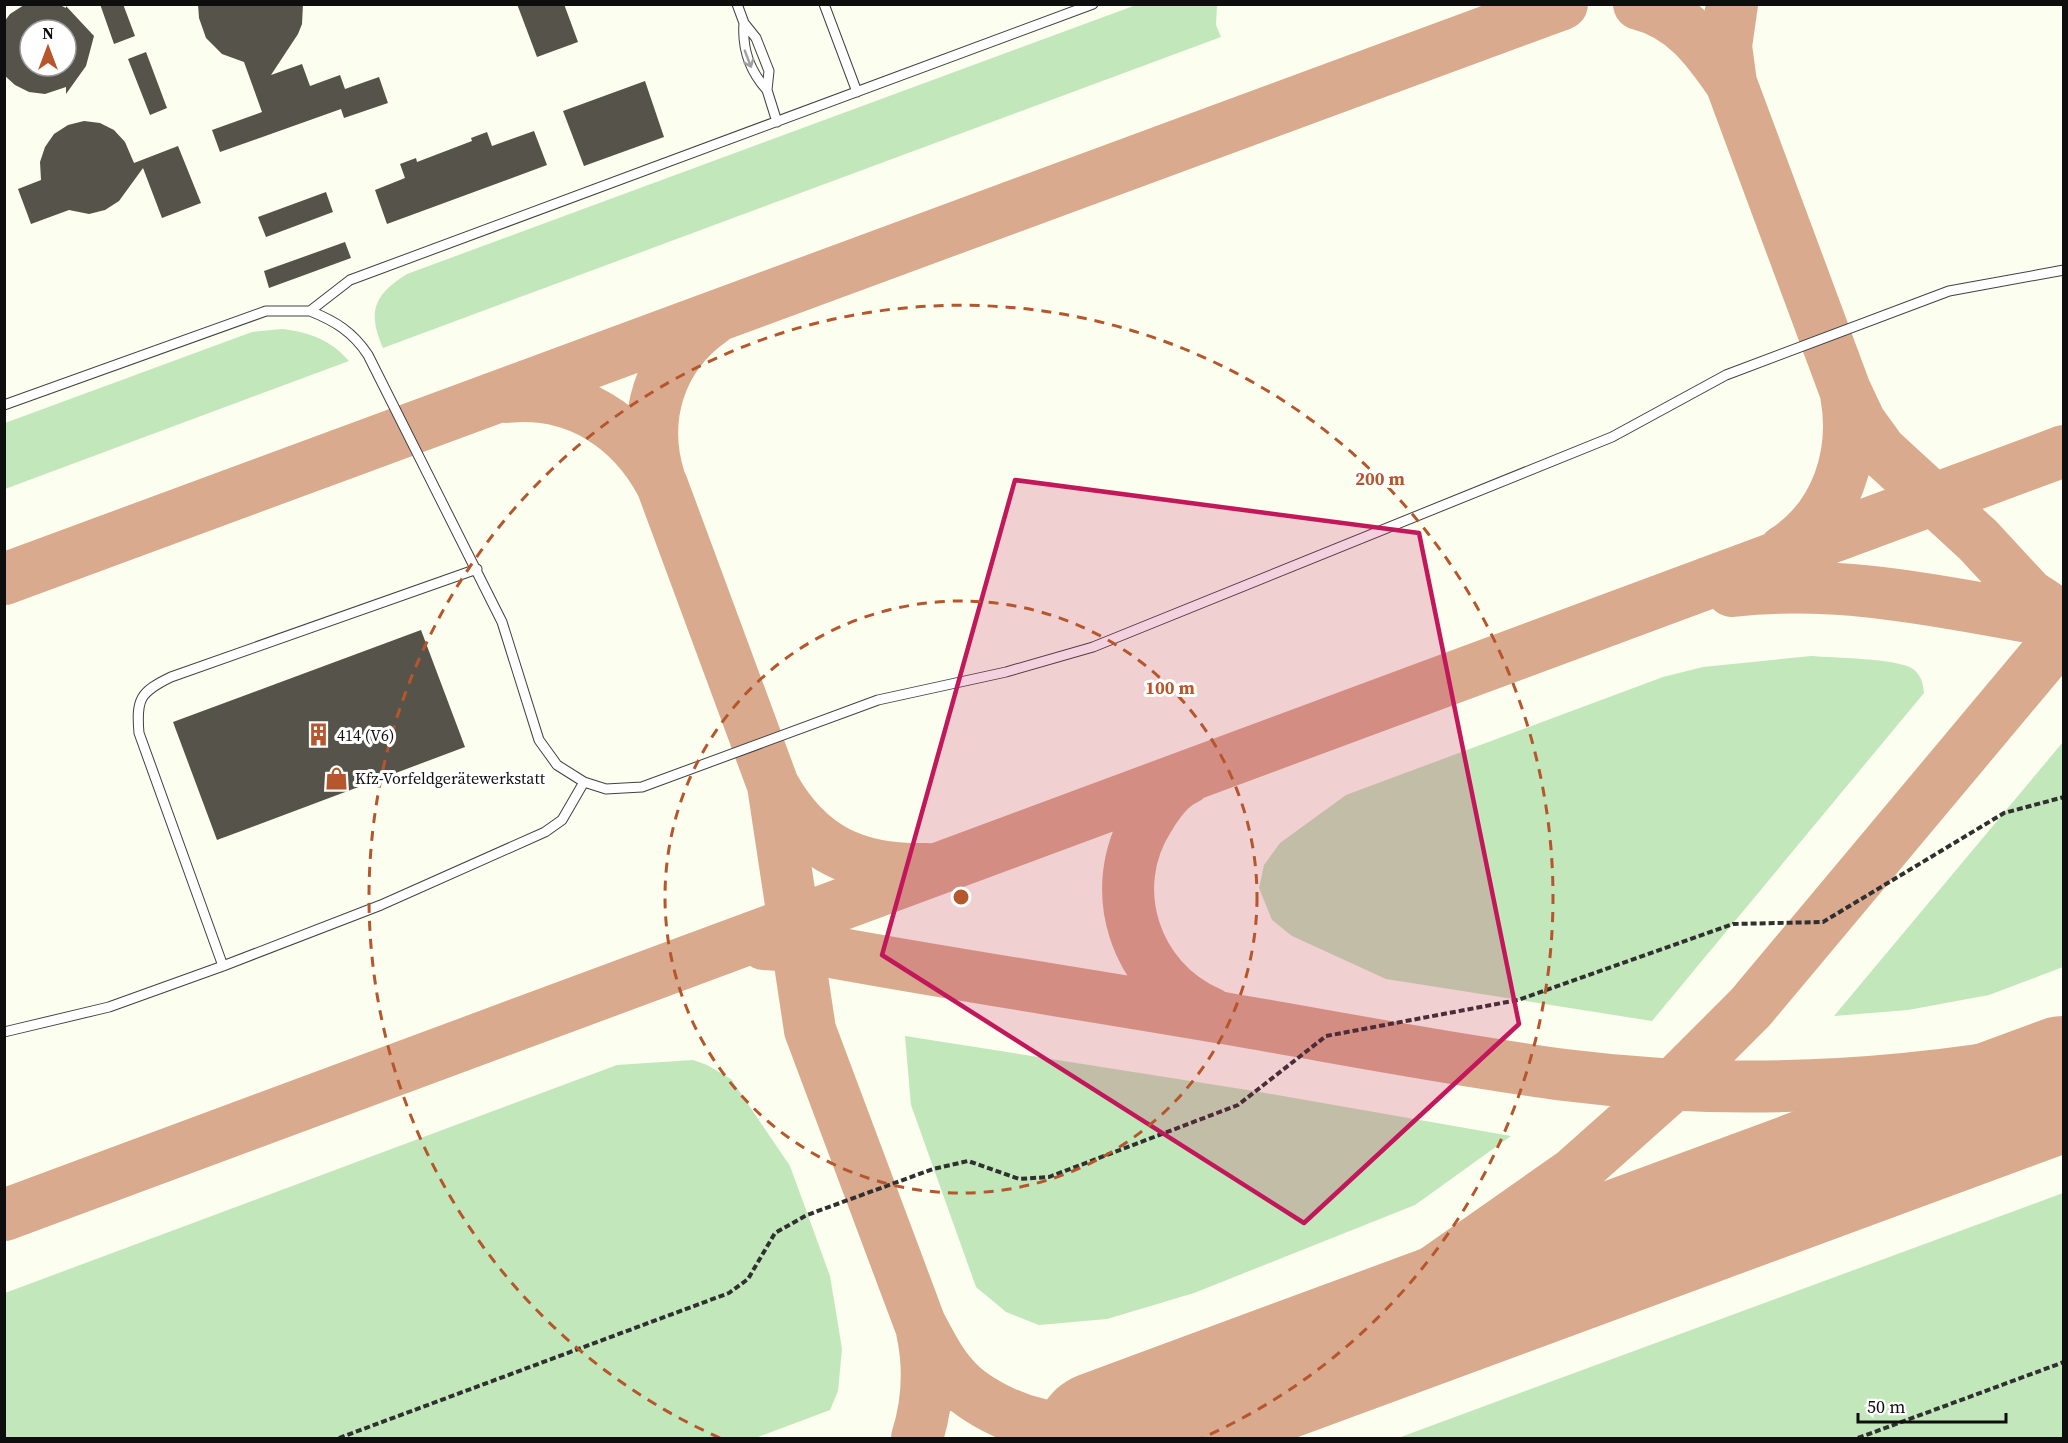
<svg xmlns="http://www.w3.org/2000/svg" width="2068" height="1443" viewBox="0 0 2068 1443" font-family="'Source Serif 4',serif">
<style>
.green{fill:#c2e7ba}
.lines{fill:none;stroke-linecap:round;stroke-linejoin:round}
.taxiway{stroke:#d9aa8e;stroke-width:52}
.runway{stroke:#d9aa8e;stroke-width:134}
.building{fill:#56534a;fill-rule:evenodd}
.service-casing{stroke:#414141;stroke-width:11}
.path{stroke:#303030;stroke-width:4;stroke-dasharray:6 3;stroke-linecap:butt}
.service{stroke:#fff;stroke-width:9}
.oneway{stroke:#9f9f9f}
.marked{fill:#c2185b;fill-opacity:0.2;stroke:#c2185b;stroke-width:4.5;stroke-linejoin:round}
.ring{fill:none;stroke:#b6562d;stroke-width:3;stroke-dasharray:10 8}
.labels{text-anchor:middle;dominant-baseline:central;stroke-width:6;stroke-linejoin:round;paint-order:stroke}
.poi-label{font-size:16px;fill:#0e0e0e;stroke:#fff;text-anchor:start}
.centre{fill:#b6562d;stroke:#fff;stroke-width:3}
.ring-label{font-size:18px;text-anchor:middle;font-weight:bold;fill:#b6562d;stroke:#fff;stroke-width:6;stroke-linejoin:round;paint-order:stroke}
</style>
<rect width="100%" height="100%" fill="#fcfeef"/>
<path class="green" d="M 1136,5 L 1217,5 L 1216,25 L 1221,37 L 383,348 C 367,311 374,295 407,274 Z
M 282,329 C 309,332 331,340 349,361 L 5,489 L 5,423 L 252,332 Z
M 1811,656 C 1832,658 1897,658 1913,669 C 1921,675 1923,683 1924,693 L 1652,1021 L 1386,979 L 1292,936 L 1272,920 L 1259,888 L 1264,865 L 1280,843 L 1346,795 L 1663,677 L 1703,667 Z
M 2063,742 L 2063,967 L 1989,995 L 1908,1010 L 1834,1016 Z
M 905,1036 L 1254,1091 L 1511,1136 L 1415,1205 L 1194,1293 L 1107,1319 L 1039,1325 L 1006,1312 L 976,1287 L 911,1105 Z
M 693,1060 L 707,1065 L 731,1079 L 790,1166 L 830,1276 L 842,1349 L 838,1391 L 830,1410 L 755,1438 L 5,1438 L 5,1293 L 617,1065 Z
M 2063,1193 L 2063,1438 L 1398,1438 Z"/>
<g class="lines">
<path class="taxiway" d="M 1639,4 C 1683,15 1707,48 1731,83
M 1732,4 L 1726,46 L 1731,83 L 1845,390 L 1860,422 L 1881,451 L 1978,540 L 2029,595 L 2064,618
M 507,397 C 575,390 631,426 662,485 L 773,785 L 810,1030 L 920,1324 C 930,1343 940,1363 954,1378 C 967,1393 986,1404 1003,1412 C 1056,1437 1105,1431 1160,1419
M 660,481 C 640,419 659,357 712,320
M 1784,551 C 1837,517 1857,454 1846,394
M 4,579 L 1562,4
M 1732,591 C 1844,578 1952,604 2062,623
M 1186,779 C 1170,786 1158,803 1149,818 C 1104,888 1135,981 1210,1013
M 774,787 C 809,849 857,871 928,869
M 764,944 L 798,946 C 941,973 1085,994 1229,1019 C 1340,1038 1452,1060 1565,1075 C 1730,1096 1900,1087 2064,1056
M 4,1215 L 2064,451
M 1179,1410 L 1314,1342 L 1413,1286 L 1574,1173 L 1674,1084 L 1751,1007 L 2064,633
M 917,1438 C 928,1403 930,1368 922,1331"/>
<path class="runway" d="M 1102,1438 L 2064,1083"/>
</g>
<path class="building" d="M 58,4 L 66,8 L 66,6 L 94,36 L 86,66 L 66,94 L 66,87 L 45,94 L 29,92 L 15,85 L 4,75 L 4,22 L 10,14 L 24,5 ZM 30,30 L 66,30 L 66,66 L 30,66 Z
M 100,4 L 123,4 L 135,36 L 114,44 Z
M 198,4 L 303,4 L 302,24 L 298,34 L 271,75 L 302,64 L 310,86 L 340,75 L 345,89 L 379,77 L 388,103 L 344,118 L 341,109 L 220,152 L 212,130 L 262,112 L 244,62 L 222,54 L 206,38 L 199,18 Z
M 517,4 L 564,4 L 578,42 L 537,57 Z
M 146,52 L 167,108 L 150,115 L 128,59 Z
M 645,81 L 664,137 L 584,166 L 563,111 Z
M 84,121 L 100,123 L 114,130 L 125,142 L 134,163 L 178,146 L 201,203 L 162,218 L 143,168 L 119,201 L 105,210 L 89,214 L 69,210 L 31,224 L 18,189 L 41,180 L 40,162 L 45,147 L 54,134 L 68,125 Z
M 534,131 L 547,165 L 387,224 L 375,190 L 405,178 L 400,164 L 416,158 L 417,162 L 472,141 L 471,138 L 487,132 L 492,146 Z
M 326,192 L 333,212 L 266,237 L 258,217 Z
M 345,242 L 351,258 L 269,288 L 264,271 Z
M 421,630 L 465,747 L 217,840 L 173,722 Z"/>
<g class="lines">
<defs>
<path id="service" d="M 737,4 L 744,23 L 756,38 L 769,71 L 767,90 L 777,122
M 824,4 L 857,92
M 744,23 C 742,49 749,70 767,90
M 310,311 C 335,321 353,332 368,355 L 502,622 L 539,740 L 557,765 L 584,782
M 4,405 L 266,311 L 310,311 L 350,280 L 1093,4
M 223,966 L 139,733 C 136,699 140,692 171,677 L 477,569
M 4,1032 L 109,1007 L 223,966 L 381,905 L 545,832 L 562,820 L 584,782 L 606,789 L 642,787 L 878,700 L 1006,672 L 1093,647 L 1612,437 L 1726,375 L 1949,291 L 2064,270"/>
</defs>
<use href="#service" class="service-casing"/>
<path class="path" d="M 339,1438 L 729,1293 L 748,1279 L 775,1233 L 807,1215 L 933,1169 L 968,1161 L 1019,1179 L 1049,1177 L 1238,1105 L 1326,1036 L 1518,1000 L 1733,924 L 1823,922 L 2004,813 L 2064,797
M 1858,1438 L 2064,1362"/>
<use href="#service" class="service"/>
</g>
<defs><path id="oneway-shaft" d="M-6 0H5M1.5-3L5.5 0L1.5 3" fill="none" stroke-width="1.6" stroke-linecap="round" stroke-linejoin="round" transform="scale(1.5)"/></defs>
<use class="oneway" href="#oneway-shaft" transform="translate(748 59) rotate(69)"/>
<path class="marked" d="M 1015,480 L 1419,533 L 1519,1024 L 1304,1223 L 882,955 Z"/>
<g class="ring">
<circle cx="961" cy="897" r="296"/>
<path d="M720 1438A592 592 0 1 1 1202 1438"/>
</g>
<defs>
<symbol id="building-bare" viewBox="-9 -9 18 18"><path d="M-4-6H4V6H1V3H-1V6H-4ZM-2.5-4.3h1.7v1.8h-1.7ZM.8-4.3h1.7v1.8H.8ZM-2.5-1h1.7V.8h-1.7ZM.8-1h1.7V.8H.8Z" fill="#b6562d" stroke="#fff" stroke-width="2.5" paint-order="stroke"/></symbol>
<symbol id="shop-bare" viewBox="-9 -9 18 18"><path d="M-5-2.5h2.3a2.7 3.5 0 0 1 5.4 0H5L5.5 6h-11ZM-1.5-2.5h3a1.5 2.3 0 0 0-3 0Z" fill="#b6562d" stroke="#fff" stroke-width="2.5" paint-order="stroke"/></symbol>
</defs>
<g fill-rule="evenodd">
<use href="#building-bare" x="302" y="718" width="33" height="33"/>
<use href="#shop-bare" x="320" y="762" width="33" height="33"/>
</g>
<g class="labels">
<g class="poi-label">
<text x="337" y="735">414 (V6)</text>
<text x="355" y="778">Kfz-Vorfeldgerätewerkstatt</text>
</g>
</g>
<circle cx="961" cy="897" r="9" class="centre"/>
<g class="ring-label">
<text x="1380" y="485">200 m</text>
<text x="1170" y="694">100 m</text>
</g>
<rect width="2068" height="1443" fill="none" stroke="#0e0e0e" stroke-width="12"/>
<g transform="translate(48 48)"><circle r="28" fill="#ffffff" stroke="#9f9f9f" stroke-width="1.5"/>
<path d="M0-4.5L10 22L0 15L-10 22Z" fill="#b6562d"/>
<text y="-9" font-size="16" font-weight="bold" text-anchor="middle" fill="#0e0e0e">N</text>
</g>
<path d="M1858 1413v9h148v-9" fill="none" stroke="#0e0e0e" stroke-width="3"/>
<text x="1867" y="1413" font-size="18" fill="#0e0e0e" stroke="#ffffff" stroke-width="4.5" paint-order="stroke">50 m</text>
</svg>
